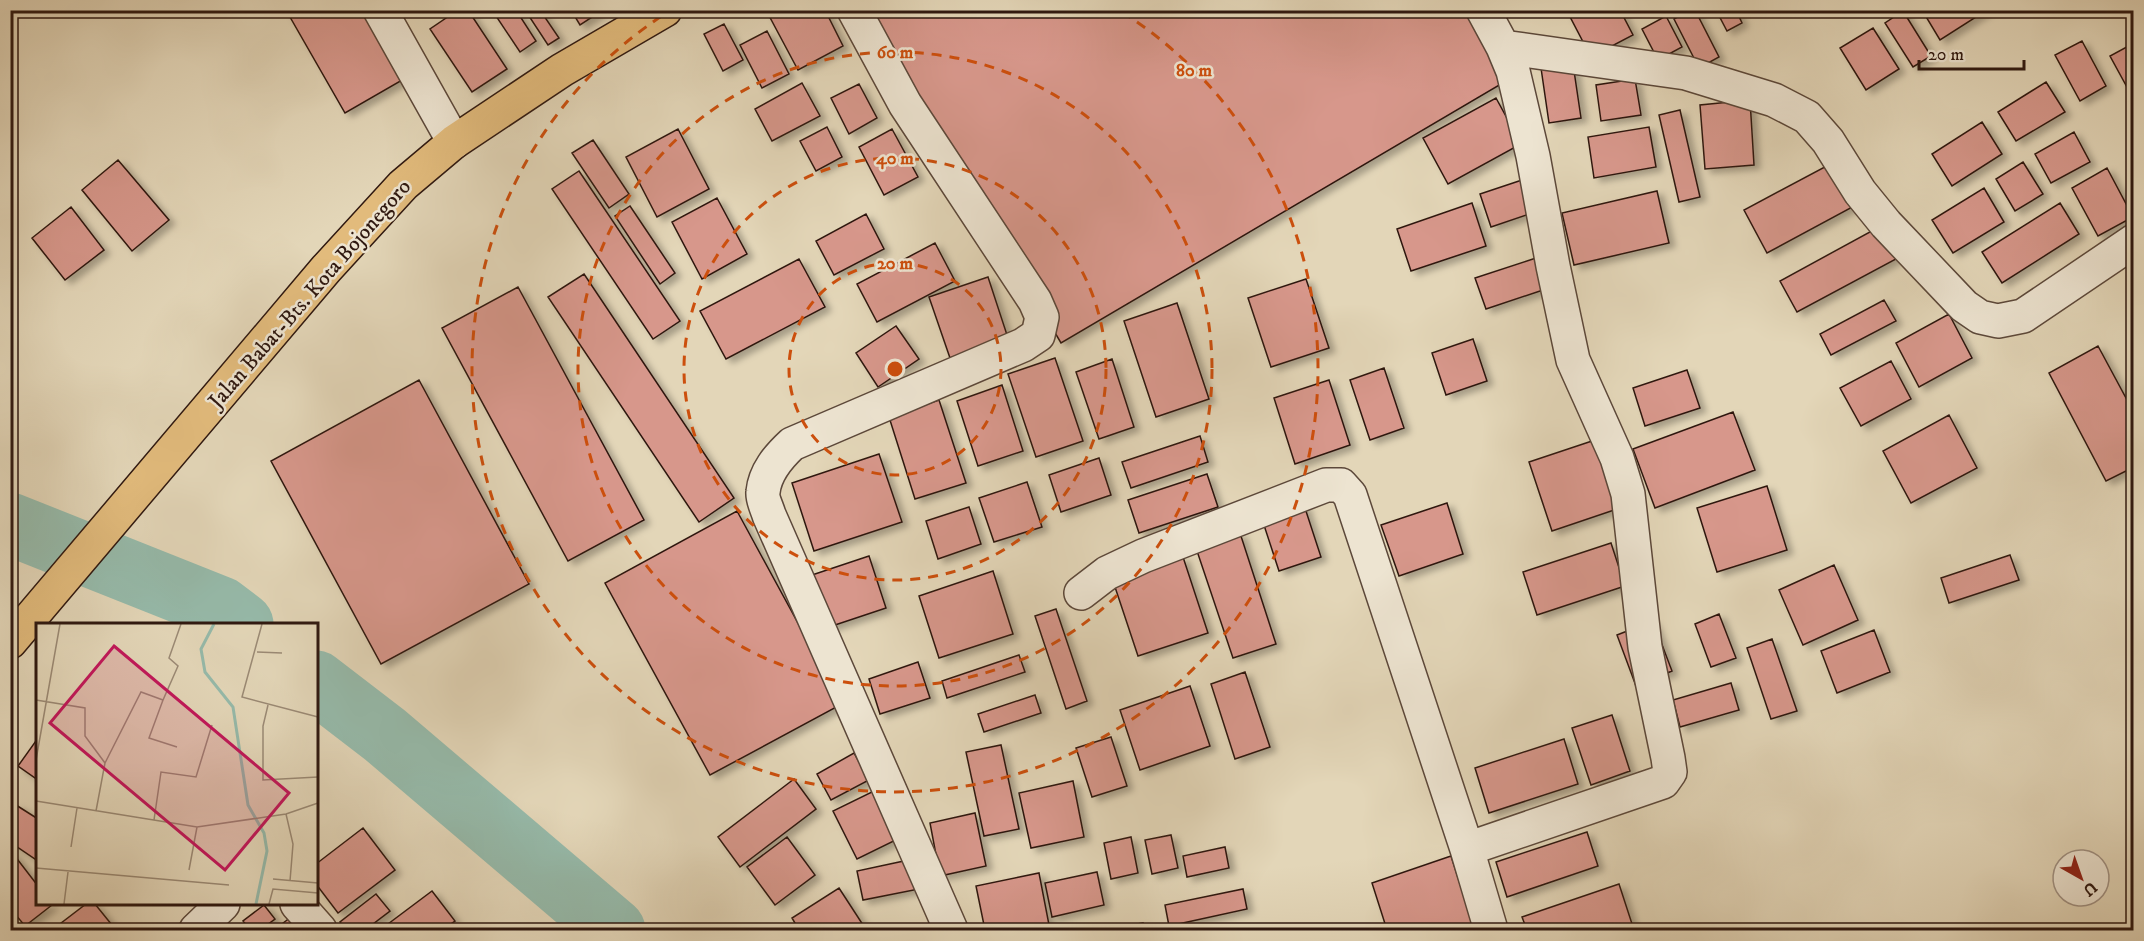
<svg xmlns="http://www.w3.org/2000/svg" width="2144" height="941" viewBox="0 0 2144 941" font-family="'IM FELL DW Pica',serif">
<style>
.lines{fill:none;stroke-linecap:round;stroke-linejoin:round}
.river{stroke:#96baaa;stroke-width:63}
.building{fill:#d7978b;stroke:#2f1810;stroke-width:1.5;filter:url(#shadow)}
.minor-casing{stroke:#5c483a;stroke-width:36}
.highway-casing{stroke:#2f1810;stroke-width:36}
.minor{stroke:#ede4d1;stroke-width:33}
.highway{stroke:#e2bb7c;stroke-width:33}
.ring{fill:none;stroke:#cc4f0d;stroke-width:3;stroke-dasharray:10 8}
.labels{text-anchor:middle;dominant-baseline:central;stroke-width:5;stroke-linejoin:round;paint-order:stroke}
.street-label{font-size:22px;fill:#2f1810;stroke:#ede4d1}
.inset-river{fill:none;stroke:#96baaa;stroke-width:3}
.inset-road{fill:none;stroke:#9b8a75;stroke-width:1.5}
.view{fill:#c2185b;fill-opacity:0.15;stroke:#c2185b;stroke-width:3}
.inset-edge{fill:none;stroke:#2f1810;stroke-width:3}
.centre{fill:#cc4f0d;stroke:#ede4d1;stroke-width:3}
.ring-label{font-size:18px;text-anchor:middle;font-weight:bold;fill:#cc4f0d;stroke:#ede4d1;stroke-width:5;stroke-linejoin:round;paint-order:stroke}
</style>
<defs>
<filter id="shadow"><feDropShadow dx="6" dy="4" stdDeviation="3" flood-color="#0004"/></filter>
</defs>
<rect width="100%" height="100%" fill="#e3d6b8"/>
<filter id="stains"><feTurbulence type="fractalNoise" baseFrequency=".00333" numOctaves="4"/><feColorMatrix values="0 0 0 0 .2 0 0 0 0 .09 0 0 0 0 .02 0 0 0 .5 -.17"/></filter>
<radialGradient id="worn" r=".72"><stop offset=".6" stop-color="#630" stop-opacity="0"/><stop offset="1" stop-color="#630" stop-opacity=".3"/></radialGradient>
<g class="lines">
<path class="river" d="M 10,524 L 221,608 L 242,624
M 316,682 L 385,735 L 614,930"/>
</g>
<path class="building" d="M 286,10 L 365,10 L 404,79 L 345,113 Z
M 458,10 L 468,10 L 507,69 L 472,92 L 430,29 Z
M 492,10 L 516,10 L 536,41 L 520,52 Z
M 525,10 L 540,10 L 559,38 L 548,45 Z
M 571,10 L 603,10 L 580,25 Z
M 766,10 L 825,10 L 843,46 L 798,70 Z
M 866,10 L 1474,10 L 1513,77 L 1061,343 Z
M 1569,10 L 1620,10 L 1633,35 L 1591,57 L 1567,11 Z
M 1690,10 L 1695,10 L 1719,57 L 1699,68 L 1674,19 Z
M 1716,10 L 1736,10 L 1742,23 L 1727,31 Z
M 1922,10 L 1987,10 L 1940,40 Z
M 1903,11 L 1931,56 L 1913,67 L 1885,23 Z
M 1666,16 L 1682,47 L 1658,60 L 1642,29 Z
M 724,24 L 743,60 L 723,71 L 704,34 Z
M 1873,28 L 1899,69 L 1866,90 L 1840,48 Z
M 767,31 L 789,74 L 762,88 L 740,45 Z
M 2082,41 L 2106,86 L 2080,101 L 2055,55 Z
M 2134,43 L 2134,100 L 2110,56 Z
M 1573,64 L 1581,118 L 1549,123 L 1541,68 Z
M 1635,79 L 1641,115 L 1601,121 L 1596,85 Z
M 2046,82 L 2065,112 L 2016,141 L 1998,112 Z
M 802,83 L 820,116 L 772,141 L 755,109 Z
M 859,84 L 877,118 L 849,134 L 831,98 Z
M 1496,98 L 1521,144 L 1448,184 L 1423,138 Z
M 1750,100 L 1754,165 L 1705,169 L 1700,105 Z
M 1680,110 L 1700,197 L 1679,202 L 1659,115 Z
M 1982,122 L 2002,154 L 1952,186 L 1932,154 Z
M 827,127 L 842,157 L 816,171 L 800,141 Z
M 1649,127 L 1656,167 L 1594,178 L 1588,137 Z
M 678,129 L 709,189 L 657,217 L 626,157 Z
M 892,129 L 918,177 L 884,195 L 859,147 Z
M 2074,132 L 2090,162 L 2051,183 L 2035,154 Z
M 593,140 L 629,194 L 609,208 L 572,153 Z
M 118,160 L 169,220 L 132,251 L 82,190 Z
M 1836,161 L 1858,204 L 1767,253 L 1744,210 Z
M 2023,162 L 2043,194 L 2015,211 L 1996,179 Z
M 2107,168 L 2133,217 L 2098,236 L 2072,188 Z
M 579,171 L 680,321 L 653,339 L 552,189 Z
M 1525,179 L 1535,212 L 1491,227 L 1480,194 Z
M 1984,188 L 2004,222 L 1953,253 L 1932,220 Z
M 1657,191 L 1669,243 L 1574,265 L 1562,213 Z
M 717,198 L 747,254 L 702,279 L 672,222 Z
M 1472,203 L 1486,246 L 1411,271 L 1397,229 Z
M 2060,203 L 2079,234 L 2002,283 L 1982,252 Z
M 630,206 L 675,273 L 660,284 L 615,216 Z
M 71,207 L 104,250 L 65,280 L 32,238 Z
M 866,214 L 884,249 L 834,275 L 816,241 Z
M 1879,227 L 1896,259 L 1797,312 L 1780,281 Z
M 935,243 L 955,281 L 877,322 L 857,284 Z
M 1536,258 L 1546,289 L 1486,309 L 1475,278 Z
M 799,259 L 825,307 L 726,359 L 700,311 Z
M 584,274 L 734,498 L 699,522 L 548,297 Z
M 988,277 L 1008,338 L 950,358 L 929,297 Z
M 1306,279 L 1329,348 L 1271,367 L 1248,298 Z
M 518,287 L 644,520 L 568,561 L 442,328 Z
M 1884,300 L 1896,321 L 1831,355 L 1820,334 Z
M 1177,303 L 1209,399 L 1156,417 L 1124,321 Z
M 1949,314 L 1972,358 L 1919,387 L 1896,343 Z
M 896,326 L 919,359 L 878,387 L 856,353 Z
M 1473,339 L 1487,381 L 1446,395 L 1432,353 Z
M 2098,346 L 2134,413 L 2134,467 L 2106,481 L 2049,373 Z
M 1055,358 L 1083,441 L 1036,457 L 1008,374 Z
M 1112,359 L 1134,427 L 1099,439 L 1076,372 Z
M 1891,361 L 1911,399 L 1861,426 L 1840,388 Z
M 1384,368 L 1404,428 L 1370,440 L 1350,380 Z
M 1687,370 L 1700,408 L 1645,426 L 1633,388 Z
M 419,380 L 529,584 L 381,664 L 271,461 Z
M 1329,380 L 1350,445 L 1295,464 L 1274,398 Z
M 1002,385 L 1023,451 L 978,466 L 957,401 Z
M 939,400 L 966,483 L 915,499 L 889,417 Z
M 1733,412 L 1755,470 L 1655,508 L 1633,449 Z
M 1949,415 L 1977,468 L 1911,503 L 1883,451 Z
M 1200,436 L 1208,462 L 1131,488 L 1122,462 Z
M 1604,437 L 1626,506 L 1552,531 L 1529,462 Z
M 879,454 L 902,522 L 814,551 L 792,483 Z
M 1099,458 L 1111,495 L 1061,512 L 1049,475 Z
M 1207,474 L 1218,507 L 1139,533 L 1128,500 Z
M 1027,482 L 1042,527 L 994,542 L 979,498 Z
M 1767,486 L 1787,550 L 1717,572 L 1697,508 Z
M 1447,503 L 1463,554 L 1399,576 L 1381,525 Z
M 1304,505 L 1321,557 L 1279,571 L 1262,519 Z
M 969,507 L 981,544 L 938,559 L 926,521 Z
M 737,511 L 842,704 L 710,775 L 605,583 Z
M 1240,533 L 1276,644 L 1233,658 L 1196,548 Z
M 1611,543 L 1625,586 L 1537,615 L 1523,572 Z
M 2010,555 L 2019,580 L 1949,603 L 1941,578 Z
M 869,556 L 886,608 L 829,627 L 812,575 Z
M 1183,557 L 1208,633 L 1138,656 L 1113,581 Z
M 1834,565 L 1858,620 L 1803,645 L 1779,590 Z
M 993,571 L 1013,634 L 939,658 L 919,596 Z
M 1056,609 L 1087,701 L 1066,709 L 1035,616 Z
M 1719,614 L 1736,658 L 1711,667 L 1695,624 Z
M 1653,621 L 1672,671 L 1636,686 L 1617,635 Z
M 1874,630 L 1890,672 L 1837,693 L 1821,651 Z
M 1772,639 L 1797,711 L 1771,719 L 1747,648 Z
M 1019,655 L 1025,672 L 947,698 L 942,681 Z
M 918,662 L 930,698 L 880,714 L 869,679 Z
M 1245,672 L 1270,747 L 1235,759 L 1211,684 Z
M 1731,683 L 1739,710 L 1680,727 L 1673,700 Z
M 1190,686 L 1210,746 L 1140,770 L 1120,710 Z
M 1035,695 L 1041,713 L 984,732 L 978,714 Z
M 1612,715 L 1630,771 L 1591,785 L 1572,728 Z
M 1111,737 L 1127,786 L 1092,797 L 1076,748 Z
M 38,738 L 38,780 L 18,766 Z
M 1564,739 L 1578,784 L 1489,813 L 1475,768 Z
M 1001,745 L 1019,829 L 984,836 L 966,752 Z
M 854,753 L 869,780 L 831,800 L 817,774 Z
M 794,779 L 816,809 L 740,867 L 718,837 Z
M 1073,781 L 1084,837 L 1031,848 L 1019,793 Z
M 880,788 L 904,836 L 857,859 L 833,811 Z
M 16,805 L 38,819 L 38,861 L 10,842 L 10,813 Z
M 975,813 L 986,866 L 940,876 L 930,823 Z
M 363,828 L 395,870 L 338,913 L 316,884 L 316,864 Z
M 1587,832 L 1598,866 L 1507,897 L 1496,862 Z
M 1171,835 L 1178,868 L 1152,874 L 1145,840 Z
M 787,837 L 815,875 L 775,905 L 747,867 Z
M 1131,837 L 1138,873 L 1111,879 L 1104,843 Z
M 1225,847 L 1229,868 L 1187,877 L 1183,856 Z
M 11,851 L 38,886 L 38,904 L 51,904 L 52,905 L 25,926 L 10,908 Z
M 1451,856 L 1473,924 L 1453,930 L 1387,930 L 1372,883 Z
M 918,858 L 924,888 L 863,900 L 857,871 Z
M 1097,872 L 1104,905 L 1052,917 L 1045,883 Z
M 1039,873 L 1050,930 L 985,930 L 976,886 Z
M 1619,884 L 1634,930 L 1527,930 L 1522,917 Z
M 839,888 L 865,928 L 861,930 L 799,930 L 792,918 Z
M 1243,889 L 1247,909 L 1169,926 L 1165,905 Z
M 432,891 L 455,921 L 442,930 L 380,930 Z
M 376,894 L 390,911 L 365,930 L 346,930 L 340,922 Z
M 86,904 L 95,904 L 116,930 L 52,930 Z
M 264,905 L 275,919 L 260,930 L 250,930 L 243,921 Z
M 295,914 L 307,930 L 274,930 Z
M 1143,923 L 1144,930 L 1105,930 Z"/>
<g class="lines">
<defs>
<path id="minor" d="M 380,10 L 454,142
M 854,10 L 905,104 L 1035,301 L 1042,317 L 1038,335 L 1023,345 L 792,444 C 778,457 765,472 763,492 C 762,499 767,508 769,515 L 951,930
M 1483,10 L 1503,47 L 1686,73 L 1774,100 L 1807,117 L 1828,141 L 1860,192 L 1886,224 L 1964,306 L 1980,317 L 1998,321 L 2023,316 L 2134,241
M 1081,593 L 1107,573 L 1143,556 L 1326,485 L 1341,485 L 1350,495 L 1467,849
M 297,904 L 320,930
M 196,930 L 223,904
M 1491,930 L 1467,849 L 1663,782 L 1670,772 L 1668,758 L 1645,647 L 1628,494 L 1617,458 L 1573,360 L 1553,266 L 1533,156 L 1513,71 L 1503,47"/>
<path id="highway" d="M 10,642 L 326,269 L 403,185 L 454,142 L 562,70 L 665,10"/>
</defs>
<use href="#minor" class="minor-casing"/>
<use href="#highway" class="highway-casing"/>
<use href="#minor" class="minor"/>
<use href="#highway" class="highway"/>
</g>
<g class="ring">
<circle cx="895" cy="369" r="106"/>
<circle cx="895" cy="369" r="211"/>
<circle cx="895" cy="369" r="317"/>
<path d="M1122 12A423 423 0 1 1 668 12"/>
</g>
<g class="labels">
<g class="street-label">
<text transform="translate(310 294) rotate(-49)">Jalan Babat-Bts. Kota Bojonegoro</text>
</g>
</g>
<g transform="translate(36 623)">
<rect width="282" height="282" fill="#e3d6b8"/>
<path class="inset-river" d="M 178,1 L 165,26 L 169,49 L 197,84 L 212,182 L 228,210 L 231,228 L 220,281"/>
<path class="inset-road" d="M 226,1 L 206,74 L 282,94M 221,29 L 246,30M 0,77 L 49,85 L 49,113 L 69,140 L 60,188M 127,77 L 113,115 L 141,124M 232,82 L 227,103 L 227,157 L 282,154M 0,137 L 24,1M 69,140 L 105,69 L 127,77 L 142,43 L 133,35 L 145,1M 0,178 L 161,204 L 250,191 L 282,180M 250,191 L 257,221 L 254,258M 118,197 L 125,149 L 160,154 L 176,102M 35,224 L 41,185M 0,245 L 193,262M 153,247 L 161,204M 237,256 L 282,260M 28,281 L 32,249M 233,281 L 237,266 L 282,270"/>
<path class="view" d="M 78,23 L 253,170 L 189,247 L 14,100 Z"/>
<rect width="282" height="282" class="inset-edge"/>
</g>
<circle cx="895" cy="369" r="9" class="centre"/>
<g class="ring-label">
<text x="895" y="58">60 m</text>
<text x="1194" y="76">80 m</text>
<text x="895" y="164">40 m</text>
<text x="895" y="269">20 m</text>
</g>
<rect width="2144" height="941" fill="none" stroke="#e3d6b8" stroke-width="36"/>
<rect x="12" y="12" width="2120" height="917" fill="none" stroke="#2f1810" stroke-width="3"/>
<rect x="18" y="18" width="2108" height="905" fill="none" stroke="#2f1810" stroke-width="1.5"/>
<g transform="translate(2081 878) rotate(140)"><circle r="28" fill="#ede4d1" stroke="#a19284" stroke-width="1.5"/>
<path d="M0-4.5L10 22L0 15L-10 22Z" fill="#8f2418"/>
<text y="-9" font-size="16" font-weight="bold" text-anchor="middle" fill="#2f1810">U</text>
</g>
<path d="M1919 60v9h105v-9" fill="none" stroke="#2f1810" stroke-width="3"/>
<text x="1928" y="60" font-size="18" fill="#2f1810" stroke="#ede4d1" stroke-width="4.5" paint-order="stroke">20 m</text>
<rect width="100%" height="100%" filter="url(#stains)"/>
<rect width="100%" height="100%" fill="url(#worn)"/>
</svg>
